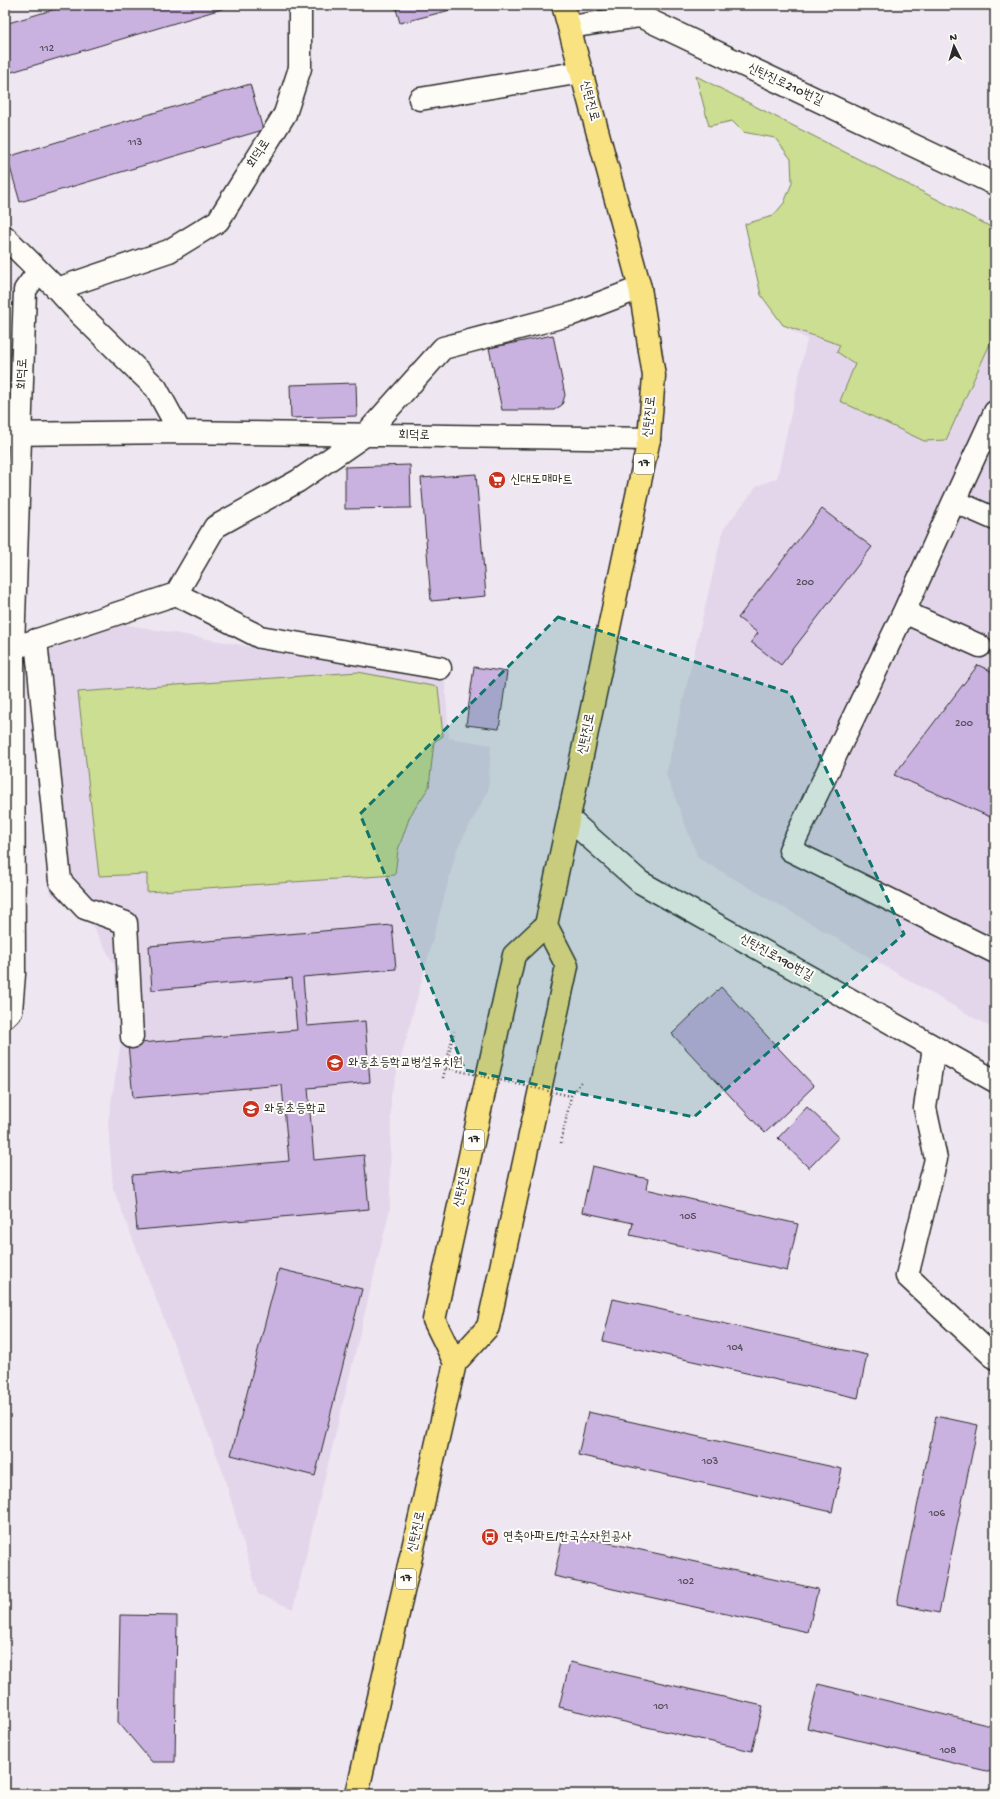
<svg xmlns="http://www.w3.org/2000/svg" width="1000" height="1799" viewBox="0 0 1000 1799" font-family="'Gochi Hand','Poor Story',sans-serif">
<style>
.built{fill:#e3d6eb}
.green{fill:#cbde92;stroke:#7b845e}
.building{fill:#cab2e0;stroke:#2b2b2b}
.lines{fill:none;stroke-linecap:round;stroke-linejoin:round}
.minor-casing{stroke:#2b2b2b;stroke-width:25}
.major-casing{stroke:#2b2b2b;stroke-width:25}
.path{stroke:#2b2b2b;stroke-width:2.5;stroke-dasharray:1 3;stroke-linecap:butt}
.minor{stroke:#fdfcf7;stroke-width:22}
.major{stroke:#f8e281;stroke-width:22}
.path-bridge{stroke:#2b2b2b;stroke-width:2.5;stroke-dasharray:1 3;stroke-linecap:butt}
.marked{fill:#0f766e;fill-opacity:0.2;stroke:#0f766e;stroke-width:3;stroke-dasharray:8 5;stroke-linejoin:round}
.labels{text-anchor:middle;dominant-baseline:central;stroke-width:4;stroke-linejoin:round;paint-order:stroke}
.number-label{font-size:11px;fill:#534d58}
.shield{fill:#fdfcf7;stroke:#6a6a68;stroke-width:1}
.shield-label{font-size:12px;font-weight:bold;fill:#2b2b2b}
.street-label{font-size:13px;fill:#2b2b2b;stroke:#fdfcf7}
.poi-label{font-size:13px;fill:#2b2b2b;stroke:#fdfcf7;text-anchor:start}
</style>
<rect width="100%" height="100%" fill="#eee6f0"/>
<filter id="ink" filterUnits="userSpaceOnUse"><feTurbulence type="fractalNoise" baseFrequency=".025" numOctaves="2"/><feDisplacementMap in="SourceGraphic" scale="8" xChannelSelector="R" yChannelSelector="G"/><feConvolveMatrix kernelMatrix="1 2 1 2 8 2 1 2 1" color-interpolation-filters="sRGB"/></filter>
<g filter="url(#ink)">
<path class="built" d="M 696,76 L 995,229 L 995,1030 L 698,858 L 666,774 L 723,530 L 757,486 L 777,478 L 807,339 L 783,325 L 761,295 L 745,224 L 773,216 L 784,203 L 792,183 L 791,159 L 775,138 L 743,132 L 732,121 L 709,126 Z
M 123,624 L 445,681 L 449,738 L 491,745 L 488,791 L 457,849 L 391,1095 L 390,1209 L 293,1609 L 258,1594 L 222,1469 L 113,1188 L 108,1122 L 121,1042 L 114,964 L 88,918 L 50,894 L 29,657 Z"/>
<path class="green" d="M 696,76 L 995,229 L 995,333 L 946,440 L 924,441 L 840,401 L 855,364 L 837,352 L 840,345 L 783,325 L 761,295 L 745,224 L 773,216 L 784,203 L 792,183 L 791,159 L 775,138 L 743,132 L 732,121 L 709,126 Z
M 358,672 L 438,687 L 443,736 L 434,742 L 429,787 L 410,816 L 398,850 L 395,875 L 147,892 L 147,874 L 99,876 L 78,692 Z"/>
<path class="building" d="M 69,5 L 228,5 L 228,7 L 5,74 L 5,24 Z
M 395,5 L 466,5 L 466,6 L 400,23 Z
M 250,84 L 263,130 L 20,202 L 7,157 Z
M 553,335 L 565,395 L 562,405 L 554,410 L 502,410 L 489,348 Z
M 356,383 L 357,416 L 291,418 L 290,385 Z
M 410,465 L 411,508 L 345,509 L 345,467 Z
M 476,474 L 486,596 L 431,601 L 421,478 Z
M 822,509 L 872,547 L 781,665 L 751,642 L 758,633 L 738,618 Z
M 978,665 L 995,673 L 995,819 L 894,775 Z
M 474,667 L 507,672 L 499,729 L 466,725 Z
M 392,925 L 396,969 L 303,977 L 307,1026 L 365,1021 L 370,1082 L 308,1088 L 314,1160 L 364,1155 L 369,1209 L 137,1230 L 132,1175 L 289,1161 L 282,1085 L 133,1098 L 128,1044 L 297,1030 L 292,978 L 152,990 L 149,946 Z
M 721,987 L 814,1086 L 765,1133 L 672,1034 Z
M 807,1107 L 839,1137 L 809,1168 L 778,1138 Z
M 592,1166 L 648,1179 L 646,1189 L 798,1224 L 787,1271 L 630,1235 L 633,1223 L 582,1212 Z
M 279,1269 L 362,1289 L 315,1476 L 231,1455 Z
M 613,1299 L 867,1355 L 858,1398 L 603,1341 Z
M 588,1412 L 842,1469 L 832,1512 L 578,1455 Z
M 936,1416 L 978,1425 L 939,1613 L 897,1604 Z
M 564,1533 L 818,1589 L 808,1632 L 554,1576 Z
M 120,1615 L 177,1616 L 175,1762 L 152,1762 L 118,1722 Z
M 570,1662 L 763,1706 L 752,1751 L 559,1707 Z
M 818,1684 L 995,1727 L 995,1773 L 807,1728 Z"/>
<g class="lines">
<defs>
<path id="minor" d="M 570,27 L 640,16 L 995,184
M 420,99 L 582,72
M 5,237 L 57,289 L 169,251 L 218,221 L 285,114 L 300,68 L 300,5
M 57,289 L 80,314 L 156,388 L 180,432
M 5,434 L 180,432 L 649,439
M 954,501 L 995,412
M 995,519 L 954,501 L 904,612 L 790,850 L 995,952
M 176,594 L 260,637 L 440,668
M 904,612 L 980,646
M 36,640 L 60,881 L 85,908 L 126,923 L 132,1037
M 13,648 L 176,594 L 215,527 L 298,481 L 365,435 L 443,348 L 572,314 L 640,288
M 569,819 L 640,882 L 995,1081
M 5,1017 L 11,1011 L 14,974 L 13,648 L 25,290 L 39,271
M 934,1047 L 925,1108 L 936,1159 L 907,1276 L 995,1358"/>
<path id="major" d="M 455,1363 L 434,1320 L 514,955 L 546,925 L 649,439 L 654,376 L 640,288 L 563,5
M 357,1794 L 455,1363 L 488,1327 L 567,966 L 546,925"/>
</defs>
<use href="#minor" class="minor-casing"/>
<use href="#major" class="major-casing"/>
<path class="path" d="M 443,1078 L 454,1031
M 561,1143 L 571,1096 L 581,1082"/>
<use href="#minor" class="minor"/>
<use href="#major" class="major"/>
<path class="path-bridge" d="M 446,1068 L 571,1096"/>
</g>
</g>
<path class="marked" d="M 558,617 L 790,693 L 904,934 L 694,1117 L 465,1070 L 360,814 Z"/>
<defs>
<symbol id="supermarket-disc" viewBox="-11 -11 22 22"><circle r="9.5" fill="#c8321e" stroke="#fdfcf7"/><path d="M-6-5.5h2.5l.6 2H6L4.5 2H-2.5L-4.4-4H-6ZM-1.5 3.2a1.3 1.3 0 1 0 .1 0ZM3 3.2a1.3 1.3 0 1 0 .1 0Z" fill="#fff"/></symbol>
<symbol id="school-disc" viewBox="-11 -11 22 22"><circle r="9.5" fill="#c8321e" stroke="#fdfcf7"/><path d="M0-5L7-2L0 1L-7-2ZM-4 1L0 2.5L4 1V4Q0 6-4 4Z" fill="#fff"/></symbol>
<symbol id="bus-disc" viewBox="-11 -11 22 22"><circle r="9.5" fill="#c8321e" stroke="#fdfcf7"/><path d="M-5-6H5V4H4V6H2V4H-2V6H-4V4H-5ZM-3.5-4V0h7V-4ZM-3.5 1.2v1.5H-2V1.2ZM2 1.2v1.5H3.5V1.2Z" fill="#fff"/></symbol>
</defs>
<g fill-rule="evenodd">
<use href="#supermarket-disc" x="487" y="470" width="20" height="20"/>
<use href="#school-disc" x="325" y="1053" width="20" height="20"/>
<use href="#school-disc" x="241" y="1099" width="20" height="20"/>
<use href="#bus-disc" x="480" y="1527" width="20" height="20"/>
</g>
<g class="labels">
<g class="number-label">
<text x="47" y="49">112</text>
<text x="135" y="143">113</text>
<text x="805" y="583">200</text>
<text x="964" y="724">200</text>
<text x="688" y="1217">105</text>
<text x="735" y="1348">104</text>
<text x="710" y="1462">103</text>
<text x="937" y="1514">106</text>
<text x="686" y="1582">102</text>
<text x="661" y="1707">101</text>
<text x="948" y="1751">108</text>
</g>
<g class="shield">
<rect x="634" y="454" width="20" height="20" rx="3"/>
<rect x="464" y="1130" width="20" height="20" rx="3"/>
<rect x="396" y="1569" width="20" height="20" rx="3"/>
</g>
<g class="shield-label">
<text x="644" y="464">17</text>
<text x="474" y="1140">17</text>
<text x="406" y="1579">17</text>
</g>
<g class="street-label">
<text transform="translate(785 85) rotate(25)">신탄진로210번길</text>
<text transform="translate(589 101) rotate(75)">신탄진로</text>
<text transform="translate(259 154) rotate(-57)">회덕로</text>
<text transform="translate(23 374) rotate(-88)">회덕로</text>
<text transform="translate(650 417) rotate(-84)">신탄진로</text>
<text transform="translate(414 436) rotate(1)">회덕로</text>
<text transform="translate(587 734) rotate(-78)">신탄진로</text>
<text transform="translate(776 958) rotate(29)">신탄진로190번길</text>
<text transform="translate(463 1187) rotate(-78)">신탄진로</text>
<text transform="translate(417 1532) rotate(-77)">신탄진로</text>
</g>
<g class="poi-label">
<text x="510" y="480">신대도매마트</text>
<text x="348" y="1063">와동초등학교병설유치원</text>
<text x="264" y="1109">와동초등학교</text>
<text x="503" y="1537">연축아파트/한국수자원공사</text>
</g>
</g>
<rect width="1000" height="1799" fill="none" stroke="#fdfcf7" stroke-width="20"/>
<rect x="10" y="10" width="980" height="1779" fill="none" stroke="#2b2b2b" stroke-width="1.5" filter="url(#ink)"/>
<g transform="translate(954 46) rotate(355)" stroke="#fdfcf7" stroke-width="3" paint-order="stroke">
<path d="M0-3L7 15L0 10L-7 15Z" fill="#2b2b2b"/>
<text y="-6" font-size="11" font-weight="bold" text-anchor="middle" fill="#2b2b2b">N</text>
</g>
</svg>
